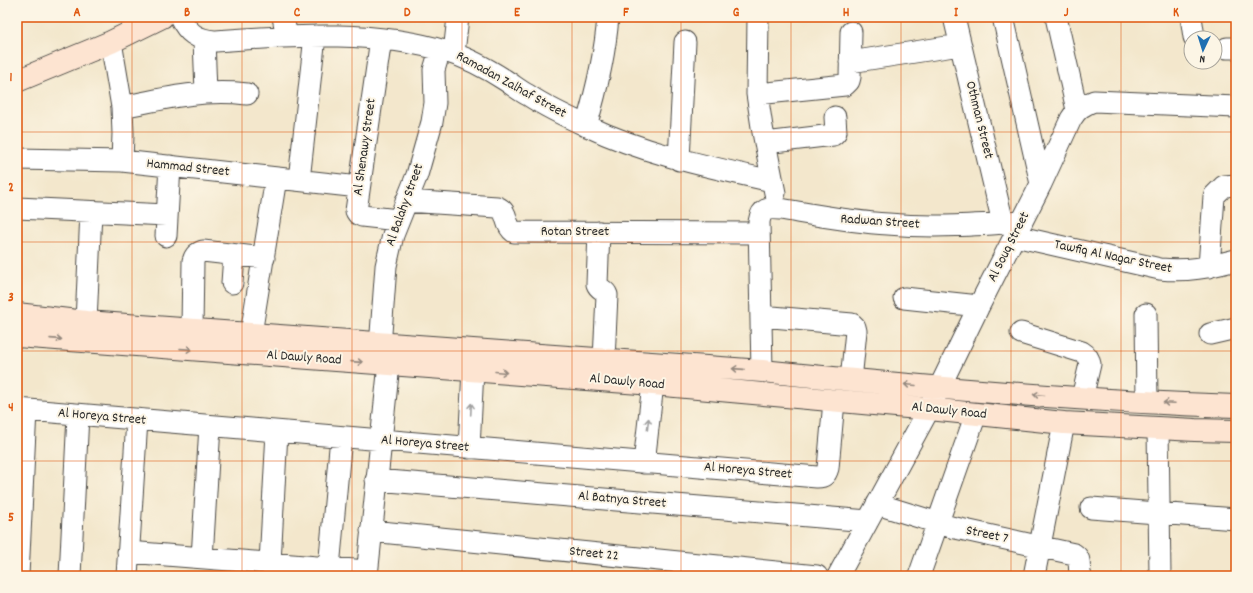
<svg xmlns="http://www.w3.org/2000/svg" width="1253" height="593" viewBox="0 0 1253 593" font-family="Dekko,sans-serif">
<style>
.lines{fill:none;stroke-linecap:round;stroke-linejoin:round}
.street-casing{stroke:#494743;stroke-width:23}
.secondary-casing{stroke:#494743;stroke-width:24}
.street{stroke:#fff;stroke-width:21}
.secondary{stroke:#fde4d1;stroke-width:22}
.oneway{stroke:#94887e}
.oneway2{stroke:#a0a0a0}
.grid{fill:none;stroke:#df570e;stroke-width:1;stroke-opacity:0.55}
.labels{text-anchor:middle;dominant-baseline:central;stroke-width:4;stroke-linejoin:round;paint-order:stroke}
.street-label{font-size:14px;fill:#2b2b2b;stroke:#fcf5e5}
.neatline{fill:none;stroke:#df570e;stroke-width:1.5}
.grid-label{font-size:13px;text-anchor:middle;font-weight:bold;fill:#df570e}
</style>
<rect width="100%" height="100%" fill="#fcf5e5"/>
<filter id="ink" filterUnits="userSpaceOnUse"><feTurbulence type="fractalNoise" baseFrequency=".025" numOctaves="2"/><feDisplacementMap in="SourceGraphic" scale="8" xChannelSelector="R" yChannelSelector="G"/><feConvolveMatrix kernelMatrix="1 2 1 2 8 2 1 2 1" color-interpolation-filters="sRGB"/></filter>
<filter id="wash" filterUnits="userSpaceOnUse"><feTurbulence type="fractalNoise" baseFrequency=".012" numOctaves="4" result="noise"/><feDisplacementMap in="SourceGraphic" scale="16" xChannelSelector="R" yChannelSelector="G"/><feGaussianBlur stdDeviation="0.9" result="paint"/><feColorMatrix in="noise" values="0 0 0 0 0 0 0 0 0 0 0 0 0 0 0 0 0 1.4 0 .05"/><feComposite in="paint" operator="in"/></filter>
<g filter="url(#wash)">
<rect width="100%" height="100%" fill="#f3e7cc"/>
</g>
<g filter="url(#ink)">
<g class="lines">
<defs>
<path id="street" d="M 180,17 C 188,33 196,39 214,41 C 291,36 373,29 448,52 C 468,58 488,69 505,80 C 513,85 520,91 528,95 C 546,107 567,117 587,126 C 646,154 709,167 772,181
M 283,17 L 287,37
M 758,17 L 757,94 L 762,127 L 775,193
M 954,17 L 1003,223
M 1003,17 L 1041,184
M 1056,17 L 1077,110
M 1191,17 L 1194,37
M 381,39 L 356,211 L 358,214 L 362,216 L 398,220
M 204,40 L 206,92
M 111,42 L 122,107 L 123,134 L 122,161
M 1227,48 L 1236,48
M 454,53 L 458,17
M 850,62 L 960,45
M 757,94 L 845,85 L 849,81 L 850,77 L 851,32
M 122,107 C 165,98 203,89 247,94
M 586,126 C 597,89 605,56 608,17
M 765,143 L 833,135 L 836,132 L 835,117
M 17,159 L 122,161 L 359,187
M 679,160 L 685,42
M 299,180 L 315,36
M 406,201 L 497,207 C 510,212 503,224 514,232 L 759,233
M 17,208 L 167,215
M 599,232 L 597,284 C 599,290 605,289 607,295 L 604,360
M 166,236 L 170,166
M 1015,236 L 1160,269 C 1189,272 1208,267 1236,260
M 1209,267 L 1214,196 L 1224,186 L 1236,185
M 232,283 L 234,255
M 904,298 L 979,306
M 1146,314 L 1147,402
M 761,316 L 852,324 L 855,327 L 856,331 L 851,380
M 86,322 L 91,212
M 192,329 L 193,261 C 195,255 197,253 203,251 L 264,258
M 1021,333 L 1082,352 C 1087,355 1089,358 1090,364 L 1082,398
M 251,334 L 276,178
M 1210,334 L 1236,328
M 379,360 L 386,266 L 393,235 L 417,175 L 432,122 L 435,103 L 434,70 L 440,50
M 762,371 L 759,222 C 761,208 768,208 780,209 C 816,215 852,222 888,224 C 932,228 978,225 1022,222
M 17,409 L 817,477 C 824,477 826,475 828,468 L 834,401
M 1158,428 L 1160,576
M 469,448 L 473,370
M 644,463 L 653,384
M 376,480 L 868,521
M 877,504 L 951,527 L 1074,554 C 1083,560 1077,567 1081,576
M 1091,508 L 1236,519
M 371,531 L 817,576
M 128,552 L 367,571
M 202,558 L 210,426
M 270,563 L 277,432
M 329,568 L 341,437
M 18,576 L 26,410
M 70,576 L 78,415
M 127,576 L 137,420
M 367,576 L 389,364
M 838,576 L 929,409 L 979,306 L 1041,184 L 1071,119 C 1077,109 1083,105 1094,101 L 1236,107
M 919,576 L 976,414
M 1034,576 L 1064,423"/>
<path id="secondary" d="M 17,81 L 111,42 L 162,17
M 17,314 L 86,322 L 762,371 C 919,387 1078,401 1236,406
M 17,336 L 653,384 L 929,409 L 1064,423 L 1195,430 L 1236,431"/>
</defs>
<use href="#street" class="street-casing"/>
<use href="#secondary" class="secondary-casing"/>
<use href="#street" class="street"/>
<use href="#secondary" class="secondary"/>
</g>
<defs><path id="oneway-shaft" d="M-6 0H5M1.5-3L5.5 0L1.5 3" fill="none" stroke-width="1.6" stroke-linecap="round" stroke-linejoin="round"/></defs>
<g class="oneway">
<use href="#oneway-shaft" transform="translate(56 339) rotate(4)"/>
<use href="#oneway-shaft" transform="translate(186 349) rotate(4)"/>
<use href="#oneway-shaft" transform="translate(357 362) rotate(4)"/>
<use href="#oneway-shaft" transform="translate(738 369) rotate(-176)"/>
<use href="#oneway-shaft" transform="translate(501 372) rotate(5)"/>
<use href="#oneway-shaft" transform="translate(910 385) rotate(-175)"/>
<use href="#oneway-shaft" transform="translate(1039 395) rotate(-175)"/>
<use href="#oneway-shaft" transform="translate(1169 403) rotate(-177)"/>
</g>
<g class="oneway2">
<use href="#oneway-shaft" transform="translate(471 409) rotate(-87)"/>
<use href="#oneway-shaft" transform="translate(648 424) rotate(-84)"/>
</g>
</g>
<path class="grid" d="M 132,17 L 132,576M 242,17 L 242,576M 352,17 L 352,576M 462,17 L 462,576M 572,17 L 572,576M 681,17 L 681,576M 791,17 L 791,576M 901,17 L 901,576M 1011,17 L 1011,576M 1121,17 L 1121,576M 17,132 L 1236,132M 17,242 L 1236,242M 17,351 L 1236,351M 17,461 L 1236,461"/>
<g class="labels">
<g class="street-label">
<text transform="translate(511 85) rotate(29)">Ramadan Zalhaf Street</text>
<text transform="translate(979 120) rotate(76)">Othman Street</text>
<text transform="translate(365 147) rotate(-82)">Al Shenawy Street</text>
<text transform="translate(188 168) rotate(6)">Hammad Street</text>
<text transform="translate(405 205) rotate(-70)">Al Balahy Street</text>
<text transform="translate(880 222) rotate(4)">Radwan Street</text>
<text x="575" y="232">Rotan Street</text>
<text transform="translate(1009 247) rotate(-63)">Al Souq Street</text>
<text transform="translate(1113 257) rotate(12)">Tawfiq Al Nagar Street</text>
<text transform="translate(304 358) rotate(4)">Al Dawly Road</text>
<text transform="translate(627 382) rotate(5)">Al Dawly Road</text>
<text transform="translate(949 411) rotate(6)">Al Dawly Road</text>
<text transform="translate(102 417) rotate(5)">Al Horeya Street</text>
<text transform="translate(425 444) rotate(5)">Al Horeya Street</text>
<text transform="translate(748 471) rotate(5)">Al Horeya Street</text>
<text transform="translate(622 500) rotate(5)">Al Batnya Street</text>
<text transform="translate(987 535) rotate(12)">Street 7</text>
<text transform="translate(594 554) rotate(6)">Street 22</text>
</g>
</g>
<rect width="1253" height="593" fill="none" stroke="#fcf5e5" stroke-width="44"/>
<g transform="translate(1203 50) rotate(184)"><circle r="19" fill="#fcf5e5" stroke="#a8a49b"/>
<path d="M0-3L7 15L0 10L-7 15Z" fill="#1f6fb2"/>
<text y="-6" font-size="11" font-weight="bold" text-anchor="middle" fill="#2b2b2b">N</text>
</g>
<rect x="22" y="22" width="1209" height="549" class="neatline"/>
<g class="grid-label">
<text x="77" y="16">A</text>
<text x="187" y="16">B</text>
<text x="297" y="16">C</text>
<text x="407" y="16">D</text>
<text x="517" y="16">E</text>
<text x="626" y="16">F</text>
<text x="736" y="16">G</text>
<text x="846" y="16">H</text>
<text x="956" y="16">I</text>
<text x="1066" y="16">J</text>
<text x="1176" y="16">K</text>
<text x="11" y="81">1</text>
<text x="11" y="191">2</text>
<text x="11" y="301">3</text>
<text x="11" y="411">4</text>
<text x="11" y="521">5</text>
</g>
</svg>
